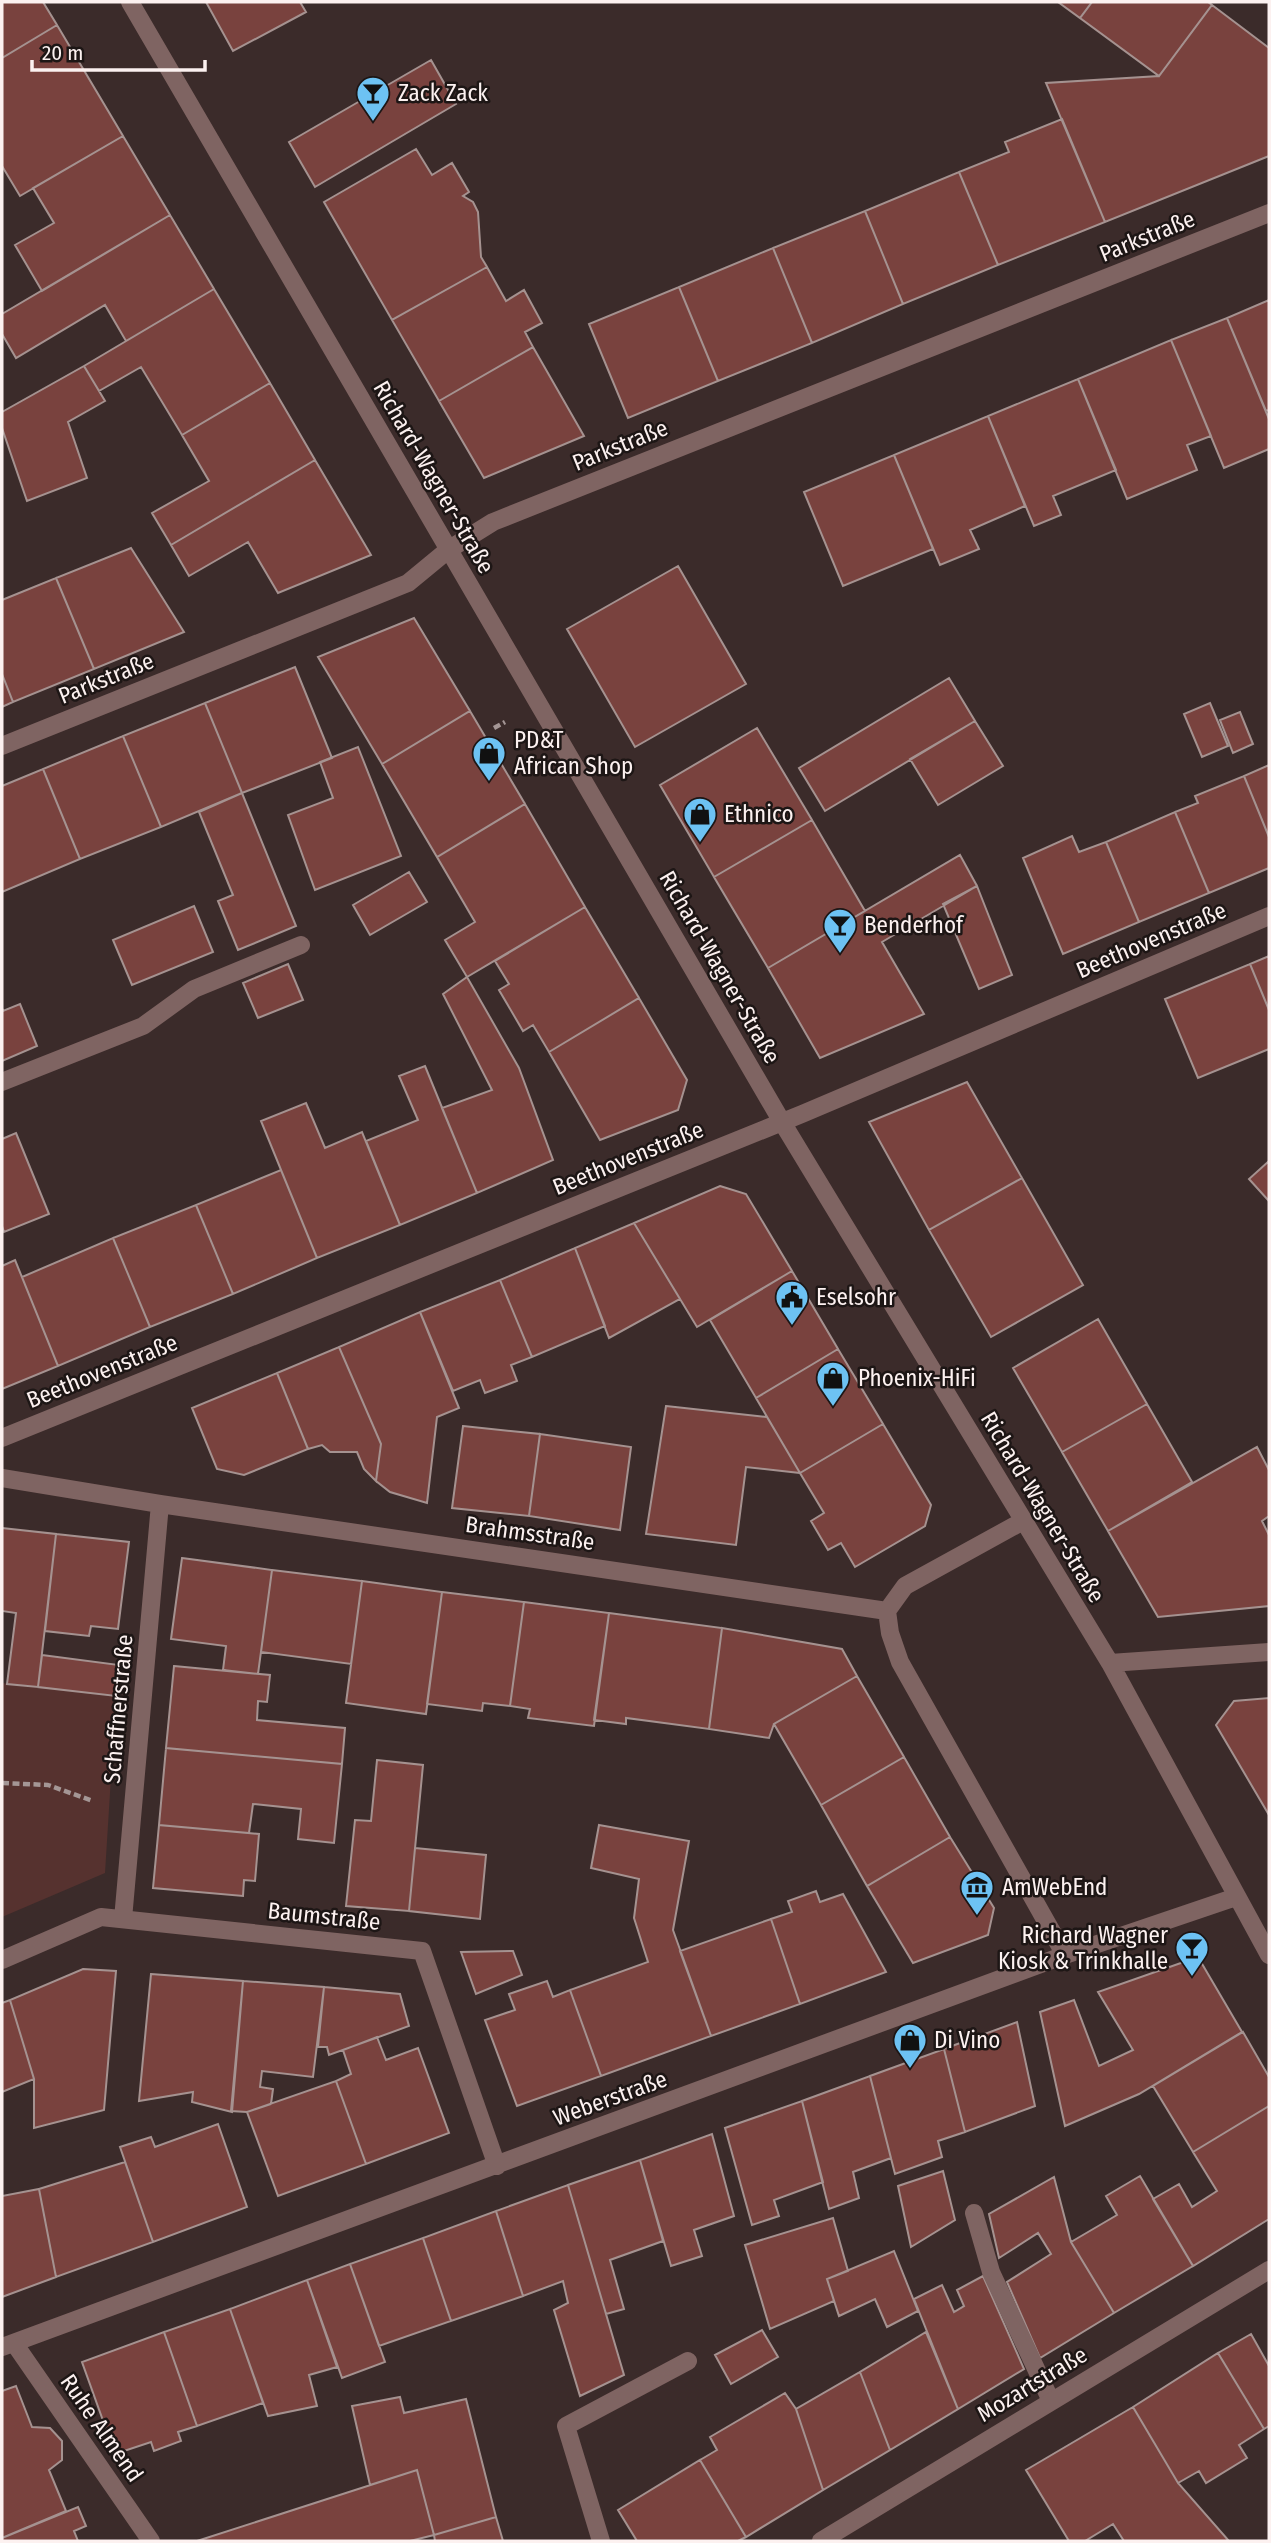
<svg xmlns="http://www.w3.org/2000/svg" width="1271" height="2543" viewBox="0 0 1271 2543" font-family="'Fira Sans Condensed',sans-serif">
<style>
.green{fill:#56322f}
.building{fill:#79423e;stroke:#a59290;stroke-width:2}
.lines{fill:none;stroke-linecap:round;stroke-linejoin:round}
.path{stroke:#a49695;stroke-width:4.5;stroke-dasharray:7 3.5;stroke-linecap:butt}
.lane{stroke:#7f6462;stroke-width:18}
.street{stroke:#7f6462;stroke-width:18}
.labels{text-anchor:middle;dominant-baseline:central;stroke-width:5;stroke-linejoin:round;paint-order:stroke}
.poi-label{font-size:23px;fill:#fcf1f0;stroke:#1d1615;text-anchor:start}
.street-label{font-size:23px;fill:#fcf1f0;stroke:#1d1615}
</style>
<rect width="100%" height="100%" fill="#3b2b2a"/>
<path class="green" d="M 2,1683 L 116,1696 L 105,1873 L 2,1917 Z"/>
<path class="building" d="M 2,2 L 43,2 L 57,25 L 2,58 Z
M 206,2 L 300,2 L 306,12 L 233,51 Z
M 1058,2 L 1092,2 L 1080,18 Z
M 1092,2 L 1208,2 L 1212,5 L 1159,76 L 1080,18 Z
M 1212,5 L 1269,48 L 1269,156 L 1105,222 L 1046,83 L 1159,76 Z
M 57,25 L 123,136 L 20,196 L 2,166 L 2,58 Z
M 431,60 L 456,104 L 315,187 L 289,142 Z
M 1062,119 L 1105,222 L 998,265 L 959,172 L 1009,152 L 1005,142 Z
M 123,136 L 170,215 L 42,291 L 15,245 L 54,223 L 33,188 Z
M 416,149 L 432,175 L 452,163 L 469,192 L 463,196 L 473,202 L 478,212 L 481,257 L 487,267 L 392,320 L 324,202 Z
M 959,172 L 998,265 L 903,304 L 865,211 Z
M 865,211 L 903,304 L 812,343 L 773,248 Z
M 170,215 L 214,289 L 126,341 L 105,305 L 16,358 L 2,334 L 2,314 Z
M 773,248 L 812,343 L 718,381 L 679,287 Z
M 487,267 L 506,301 L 524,290 L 542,323 L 525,332 L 533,347 L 439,401 L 392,320 Z
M 679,287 L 718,381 L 628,418 L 589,324 Z
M 214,289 L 270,383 L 182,435 L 141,367 L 99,391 L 84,366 Z
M 1269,300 L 1269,410 L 1266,411 L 1227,318 Z
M 1227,318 L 1269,419 L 1269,449 L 1224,468 L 1171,340 Z
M 1171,340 L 1211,436 L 1187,445 L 1197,470 L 1127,499 L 1078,379 Z
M 533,347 L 584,436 L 484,478 L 439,401 Z
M 84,366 L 105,401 L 68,422 L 87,478 L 27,501 L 2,428 L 2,412 Z
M 1078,379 L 1116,470 L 1053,496 L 1061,515 L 1034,526 L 988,416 Z
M 270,383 L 315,460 L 171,545 L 152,513 L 209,481 L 182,435 Z
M 988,416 L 1025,506 L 970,530 L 979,549 L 940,565 L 894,455 Z
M 894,455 L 933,549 L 843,586 L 804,492 Z
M 315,460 L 371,555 L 278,593 L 248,542 L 189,576 L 171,545 Z
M 131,548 L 184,632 L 94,669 L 56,578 Z
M 678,566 L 746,684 L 635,747 L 567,629 Z
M 56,578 L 94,669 L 13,702 L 2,674 L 2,600 Z
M 414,618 L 470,711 L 382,764 L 318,657 Z
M 295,667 L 332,758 L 242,793 L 205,703 Z
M 2,674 L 13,702 L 2,707 Z
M 949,678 L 975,721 L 825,811 L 799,768 Z
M 205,703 L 242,793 L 161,827 L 123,736 Z
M 1210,703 L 1228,746 L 1202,757 L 1184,714 Z
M 470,711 L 525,804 L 437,857 L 382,764 Z
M 1240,712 L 1253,744 L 1233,753 L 1220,720 Z
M 975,721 L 1003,766 L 938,805 L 910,759 Z
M 757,728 L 812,820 L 714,877 L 660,785 Z
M 123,736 L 161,827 L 80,859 L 43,769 Z
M 358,747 L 401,856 L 315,890 L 288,815 L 333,798 L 320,762 Z
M 1269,765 L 1269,837 L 1244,776 Z
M 43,769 L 80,859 L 2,892 L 2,786 Z
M 1244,776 L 1269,837 L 1269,868 L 1209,893 L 1175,812 L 1198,803 L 1195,796 Z
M 242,793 L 296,926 L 238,950 L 218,901 L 233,895 L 199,812 Z
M 525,804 L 585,907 L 467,977 L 445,940 L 475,922 L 437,857 Z
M 1175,812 L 1209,893 L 1139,922 L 1106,842 Z
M 812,820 L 865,911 L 768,968 L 714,877 Z
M 1072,836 L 1079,852 L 1106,842 L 1139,922 L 1063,954 L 1023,858 Z
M 960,855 L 977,886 L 882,942 L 924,1014 L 820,1058 L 768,968 Z
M 409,872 L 427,902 L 370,935 L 353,905 Z
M 977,886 L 1012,975 L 979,989 L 943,904 Z
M 194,906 L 213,952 L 132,985 L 113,940 Z
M 585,907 L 639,998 L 549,1052 L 533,1025 L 523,1031 L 499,990 L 509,984 L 495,961 Z
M 1269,956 L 1269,1010 L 1250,964 Z
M 288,964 L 303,1000 L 258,1018 L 243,983 Z
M 1250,964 L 1269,1010 L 1269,1049 L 1198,1078 L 1165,999 Z
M 467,977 L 519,1068 L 553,1160 L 477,1193 L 442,1108 L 492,1090 L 443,994 Z
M 639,998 L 687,1080 L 678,1110 L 600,1140 L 549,1052 Z
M 20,1004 L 37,1046 L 2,1061 L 2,1008 L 3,1011 Z
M 425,1066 L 477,1193 L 400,1225 L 366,1141 L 418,1120 L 399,1076 Z
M 967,1082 L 1022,1178 L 929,1230 L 869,1122 Z
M 306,1103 L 325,1148 L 362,1132 L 400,1225 L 317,1258 L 261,1121 Z
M 16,1133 L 49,1214 L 4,1232 L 2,1226 L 2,1139 Z
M 1269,1161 L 1269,1199 L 1268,1200 L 1249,1179 Z
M 281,1170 L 317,1258 L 233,1294 L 196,1205 Z
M 1022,1178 L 1083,1285 L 991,1337 L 929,1230 Z
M 720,1186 L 746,1194 L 792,1271 L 697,1327 L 634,1223 Z
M 196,1205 L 233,1294 L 150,1327 L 113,1238 Z
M 634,1223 L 680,1299 L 609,1338 L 575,1248 Z
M 113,1238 L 150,1327 L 58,1366 L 22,1277 Z
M 575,1248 L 605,1326 L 532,1357 L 500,1280 Z
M 15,1260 L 58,1366 L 2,1389 L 2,1266 Z
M 792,1271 L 838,1349 L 756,1398 L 710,1320 Z
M 500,1280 L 532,1357 L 511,1365 L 517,1381 L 485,1393 L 480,1380 L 453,1391 L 420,1312 Z
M 420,1312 L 459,1408 L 437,1417 L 427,1503 L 390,1492 L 376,1481 L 381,1444 L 339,1347 Z
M 1098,1319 L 1147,1404 L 1062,1452 L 1013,1368 Z
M 339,1347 L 381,1444 L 376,1481 L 364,1469 L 357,1452 L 330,1452 L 322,1445 L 308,1449 L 277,1373 Z
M 838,1349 L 883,1424 L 800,1473 L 756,1398 Z
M 277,1373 L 308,1449 L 244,1475 L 217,1469 L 192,1408 Z
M 1147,1404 L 1192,1482 L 1108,1531 L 1062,1452 Z
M 666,1406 L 767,1417 L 800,1473 L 746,1467 L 736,1545 L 646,1534 Z
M 883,1424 L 931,1505 L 925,1526 L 855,1567 L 841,1543 L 828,1550 L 811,1521 L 824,1513 L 800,1473 Z
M 463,1426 L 540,1434 L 529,1516 L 452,1508 Z
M 540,1434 L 631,1447 L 620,1530 L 529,1516 Z
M 1257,1447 L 1269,1470 L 1269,1516 L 1262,1521 L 1269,1535 L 1269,1606 L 1158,1617 L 1108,1531 Z
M 2,1528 L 56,1534 L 38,1687 L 7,1684 L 16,1613 L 2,1611 Z
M 56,1534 L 129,1542 L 118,1629 L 91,1626 L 89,1636 L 45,1631 Z
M 182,1558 L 272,1570 L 258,1674 L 223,1670 L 226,1646 L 171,1639 Z
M 272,1570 L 362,1581 L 351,1664 L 261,1652 Z
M 362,1581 L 442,1592 L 426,1714 L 346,1703 Z
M 442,1592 L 524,1602 L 510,1706 L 483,1703 L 482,1711 L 427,1704 Z
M 524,1602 L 609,1613 L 594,1726 L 528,1718 L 530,1709 L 510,1706 Z
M 609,1613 L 722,1628 L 709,1729 L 626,1718 L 626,1724 L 594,1720 Z
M 722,1628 L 842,1649 L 857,1676 L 774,1724 L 769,1738 L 709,1729 Z
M 42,1655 L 119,1665 L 116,1696 L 38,1687 Z
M 174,1666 L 270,1675 L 267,1702 L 258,1701 L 257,1720 L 345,1728 L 342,1764 L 166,1748 Z
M 857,1676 L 904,1757 L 821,1805 L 774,1724 Z
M 1269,1698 L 1269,1815 L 1216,1725 L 1234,1701 Z
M 166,1748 L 342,1764 L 334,1843 L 298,1839 L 301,1809 L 253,1804 L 249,1833 L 159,1825 Z
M 904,1757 L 950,1837 L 867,1886 L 821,1805 Z
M 377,1760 L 423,1765 L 409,1911 L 346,1906 L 355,1820 L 371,1821 Z
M 159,1825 L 259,1834 L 255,1881 L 244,1880 L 243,1896 L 153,1888 Z
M 599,1825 L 689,1841 L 673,1930 L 711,2036 L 601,2076 L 570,1990 L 648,1962 L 634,1918 L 639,1879 L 591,1868 Z
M 950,1837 L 994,1908 L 988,1935 L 913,1963 L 867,1886 Z
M 415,1848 L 486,1855 L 480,1919 L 409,1911 Z
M 816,1891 L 820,1902 L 843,1894 L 886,1972 L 800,2004 L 771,1919 L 792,1912 L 788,1901 Z
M 771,1919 L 800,2004 L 711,2036 L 680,1951 Z
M 513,1951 L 522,1975 L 476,1994 L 461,1952 Z
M 1198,1957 L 1242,2032 L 1139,2094 L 1065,2126 L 1040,2012 L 1074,2000 L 1099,2066 L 1133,2050 L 1098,1992 Z
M 83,1969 L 116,1971 L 104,2110 L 34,2128 L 34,2079 L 10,2000 Z
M 151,1974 L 243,1981 L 232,2112 L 192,2102 L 193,2092 L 139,2101 Z
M 243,1981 L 324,1987 L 313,2077 L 262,2071 L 260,2087 L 273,2089 L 271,2104 L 247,2112 L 231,2111 Z
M 547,1981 L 553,1997 L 570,1990 L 601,2076 L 517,2106 L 485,2020 L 515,2010 L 509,1994 Z
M 324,1987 L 400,1994 L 409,2026 L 329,2055 L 327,2047 L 318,2047 Z
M 10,2000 L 34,2079 L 2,2092 L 2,2003 Z
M 1017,2022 L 1035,2106 L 965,2132 L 944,2049 Z
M 1243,2032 L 1269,2077 L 1269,2106 L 1193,2152 L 1153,2086 Z
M 377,2037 L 386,2060 L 418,2048 L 449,2133 L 366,2164 L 336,2081 L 351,2074 L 343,2050 Z
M 944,2049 L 965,2132 L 938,2141 L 942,2157 L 895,2174 L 870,2076 Z
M 870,2076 L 891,2158 L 853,2172 L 859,2198 L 829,2209 L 802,2101 Z
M 336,2081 L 366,2164 L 278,2196 L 247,2112 Z
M 802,2101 L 823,2182 L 774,2200 L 779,2216 L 752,2225 L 725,2128 Z
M 1269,2106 L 1269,2219 L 1193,2266 L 1153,2199 L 1179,2184 L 1192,2207 L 1217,2191 L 1193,2152 Z
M 218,2124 L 247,2207 L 153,2242 L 120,2147 L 151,2137 L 155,2147 Z
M 712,2134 L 734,2216 L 694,2230 L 702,2256 L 671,2266 L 640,2160 Z
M 640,2160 L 663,2241 L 610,2260 L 624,2309 L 606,2314 L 568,2185 Z
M 125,2162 L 153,2242 L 56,2277 L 39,2189 Z
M 943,2171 L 955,2220 L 911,2247 L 898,2186 Z
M 1140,2176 L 1193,2266 L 1114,2313 L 1071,2242 L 1117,2215 L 1106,2196 Z
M 1054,2177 L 1071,2242 L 1114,2313 L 1040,2358 L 1007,2282 L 1051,2254 L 1038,2233 L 999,2258 L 989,2214 Z
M 568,2185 L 624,2375 L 580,2396 L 554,2310 L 568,2303 L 563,2281 L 523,2296 L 496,2211 Z
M 39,2189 L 56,2277 L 2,2297 L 2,2196 Z
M 496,2211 L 523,2296 L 451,2321 L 423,2238 Z
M 833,2218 L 848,2271 L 827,2279 L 834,2301 L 770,2329 L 745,2245 Z
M 423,2238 L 451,2321 L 379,2346 L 350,2264 Z
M 894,2251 L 918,2311 L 887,2327 L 875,2299 L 839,2316 L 827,2279 Z
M 350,2264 L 385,2362 L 342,2378 L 307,2280 Z
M 983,2276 L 1024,2369 L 958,2409 L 914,2299 L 942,2285 L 954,2312 L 964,2306 L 957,2290 Z
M 307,2280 L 337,2367 L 309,2375 L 317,2406 L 268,2416 L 230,2309 Z
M 230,2309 L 263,2403 L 197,2426 L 164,2332 Z
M 762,2330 L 778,2357 L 731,2384 L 715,2355 Z
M 164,2332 L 197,2426 L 178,2432 L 181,2441 L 154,2451 L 151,2442 L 115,2454 L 82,2362 Z
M 926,2332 L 958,2409 L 890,2450 L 860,2372 Z
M 1251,2334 L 1269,2366 L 1269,2426 L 1264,2429 L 1218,2353 Z
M 1218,2353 L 1264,2429 L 1239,2445 L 1247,2458 L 1206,2483 L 1199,2471 L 1178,2483 L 1133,2407 Z
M 860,2372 L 890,2450 L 823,2490 L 796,2409 Z
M 16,2386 L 32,2427 L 50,2428 L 62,2441 L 62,2460 L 49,2470 L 66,2511 L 2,2538 L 2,2391 Z
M 785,2393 L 796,2409 L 823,2490 L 746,2537 L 700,2460 L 717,2450 L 710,2437 Z
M 400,2397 L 404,2413 L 466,2399 L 496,2517 L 434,2535 L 417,2470 L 370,2485 L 352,2406 Z
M 1133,2407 L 1178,2483 L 1229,2541 L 1124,2541 L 1113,2524 L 1085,2541 L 1069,2541 L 1026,2470 Z
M 700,2460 L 746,2537 L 738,2541 L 637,2541 L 618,2510 Z
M 417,2470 L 434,2535 L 410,2541 L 197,2541 Z
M 78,2507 L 86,2526 L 74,2531 L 78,2541 L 2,2541 L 2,2538 Z
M 496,2517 L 503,2541 L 435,2541 L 434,2535 Z"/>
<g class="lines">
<path class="path" d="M 494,728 L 505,722
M 2,1783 L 48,1785 L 93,1801"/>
<path class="lane" d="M 2,1082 L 143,1026 L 194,989 L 301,945
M 974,2213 L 991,2272 L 1051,2401
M 601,2541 L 566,2426 L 688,2361"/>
<path class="street" d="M 130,2 L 782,1122 L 1110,1663 L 1269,1955
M 2,746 L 408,583 L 448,550 L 493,522 L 1269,213
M 2,1438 L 802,1114 L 1269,916
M 2,1478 L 160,1504 L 887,1611
M 887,1611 L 890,1633 L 900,1662 L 1065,1955
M 887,1611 L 905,1586 L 1023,1521
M 1110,1663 L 1269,1652
M 123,1919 L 160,1504
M 2,1960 L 101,1917 L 422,1951 L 497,2166
M 14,2343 L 151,2541
M 2,2347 L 1065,1955 L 1236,1897
M 821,2541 L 1269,2270"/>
</g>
<defs>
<symbol id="bar-pin" viewBox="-11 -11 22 30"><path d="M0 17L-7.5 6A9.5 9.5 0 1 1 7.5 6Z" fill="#6dc2f3" stroke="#1d1615"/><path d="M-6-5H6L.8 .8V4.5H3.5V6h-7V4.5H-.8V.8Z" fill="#111"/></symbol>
<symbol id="shop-pin" viewBox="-11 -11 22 30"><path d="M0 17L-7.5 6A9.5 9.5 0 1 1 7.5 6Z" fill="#6dc2f3" stroke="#1d1615"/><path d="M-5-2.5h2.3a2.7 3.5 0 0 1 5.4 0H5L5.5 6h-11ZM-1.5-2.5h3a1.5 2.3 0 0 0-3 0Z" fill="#111"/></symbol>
<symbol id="civic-pin" viewBox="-11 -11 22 30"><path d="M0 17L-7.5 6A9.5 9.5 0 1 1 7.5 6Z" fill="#6dc2f3" stroke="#1d1615"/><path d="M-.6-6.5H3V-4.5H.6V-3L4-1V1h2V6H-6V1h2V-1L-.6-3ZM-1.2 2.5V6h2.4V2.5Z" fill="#111"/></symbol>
<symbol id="museum-pin" viewBox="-11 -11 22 30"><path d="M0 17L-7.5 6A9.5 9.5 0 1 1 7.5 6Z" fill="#6dc2f3" stroke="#1d1615"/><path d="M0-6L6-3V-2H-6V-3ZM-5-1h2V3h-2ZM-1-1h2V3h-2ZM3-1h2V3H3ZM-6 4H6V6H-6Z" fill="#111"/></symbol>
</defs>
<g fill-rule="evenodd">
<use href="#bar-pin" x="354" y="74" width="38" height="52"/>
<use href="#shop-pin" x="470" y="734" width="38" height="52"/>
<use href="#shop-pin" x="681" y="795" width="38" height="52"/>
<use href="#bar-pin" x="821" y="906" width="38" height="52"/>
<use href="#civic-pin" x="773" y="1278" width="38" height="52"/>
<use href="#shop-pin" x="814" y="1359" width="38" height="52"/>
<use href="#museum-pin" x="958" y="1868" width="38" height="52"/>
<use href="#bar-pin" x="1173" y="1929" width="38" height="52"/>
<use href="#shop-pin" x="891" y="2021" width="38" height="52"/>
</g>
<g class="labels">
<g class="poi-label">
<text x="398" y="93">Zack Zack</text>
<text x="514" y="740">PD&amp;T<tspan x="514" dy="26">African Shop</tspan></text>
<text x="724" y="814">Ethnico</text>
<text x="864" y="925">Benderhof</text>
<text x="816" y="1297">Eselsohr</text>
<text x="858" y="1378">Phoenix-HiFi</text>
<text x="1002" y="1887">AmWebEnd</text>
<text x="1168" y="1935" text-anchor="end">Richard Wagner<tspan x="1168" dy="26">Kiosk &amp; Trinkhalle</tspan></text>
<text x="934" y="2040">Di Vino</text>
</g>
<g class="street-label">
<text transform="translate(1147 236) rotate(-22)">Parkstraße</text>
<text transform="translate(620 445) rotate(-22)">Parkstraße</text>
<text transform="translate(434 477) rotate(60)">Richard-Wagner-Straße</text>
<text transform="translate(106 678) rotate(-22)">Parkstraße</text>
<text transform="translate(1151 940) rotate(-23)">Beethovenstraße</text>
<text transform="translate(720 967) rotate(60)">Richard-Wagner-Straße</text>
<text transform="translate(628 1158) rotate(-22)">Beethovenstraße</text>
<text transform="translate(102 1371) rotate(-22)">Beethovenstraße</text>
<text transform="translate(1043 1507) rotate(59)">Richard-Wagner-Straße</text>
<text transform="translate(530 1533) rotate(8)">Brahmsstraße</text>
<text transform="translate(118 1709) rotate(-85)">Schaffnerstraße</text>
<text transform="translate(324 1916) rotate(6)">Baumstraße</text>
<text transform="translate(610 2098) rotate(-20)">Weberstraße</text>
<text transform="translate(1032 2384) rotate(-31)">Mozartstraße</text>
<text transform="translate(102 2428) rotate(55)">Ruhe Almend</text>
</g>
</g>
<rect width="1271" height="2543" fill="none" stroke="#fcf1f0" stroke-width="7"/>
<path d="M32 60v10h173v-10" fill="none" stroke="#fcf1f0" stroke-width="3.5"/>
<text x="42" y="60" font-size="21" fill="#fcf1f0" stroke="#1d1615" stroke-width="5" paint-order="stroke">20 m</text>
</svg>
